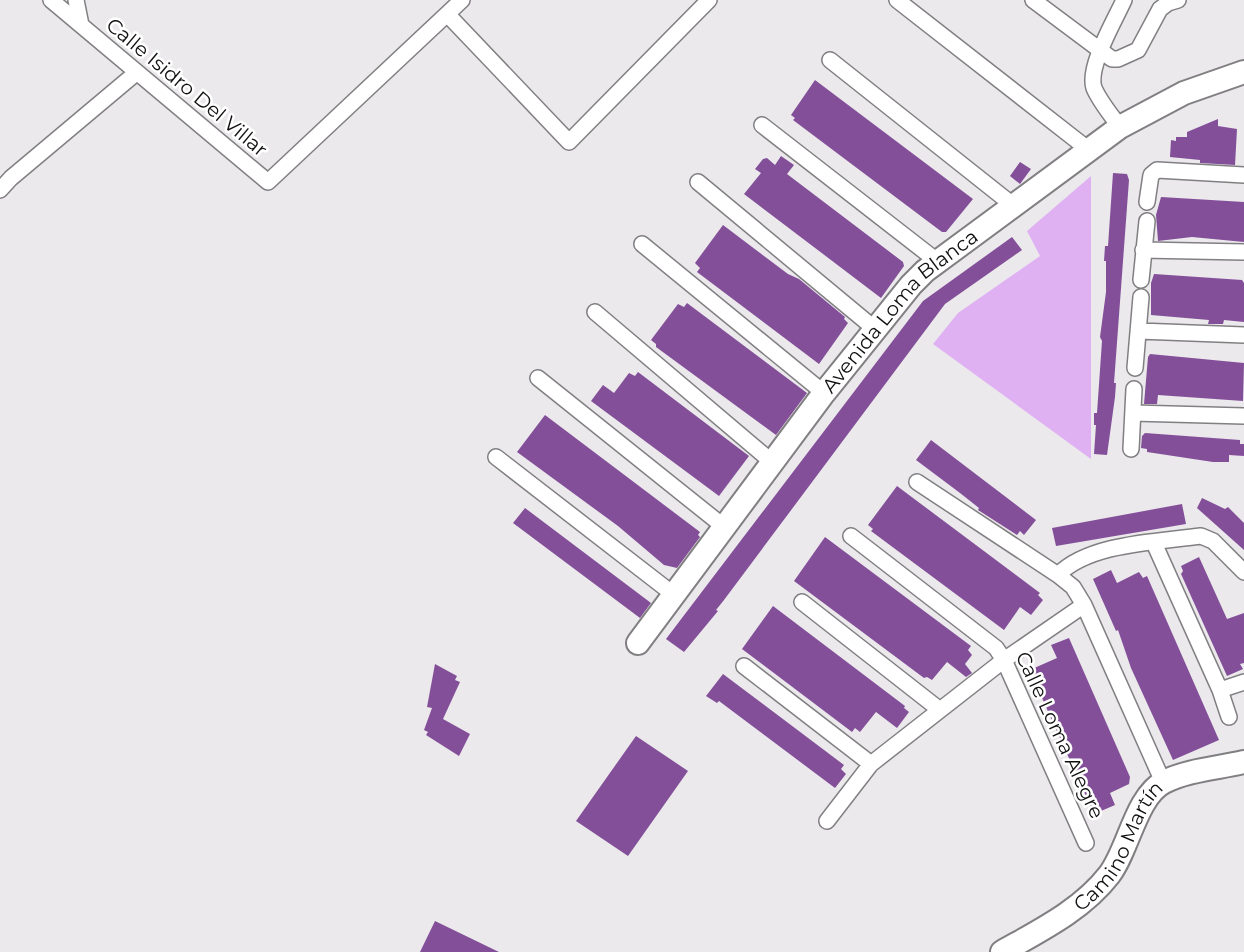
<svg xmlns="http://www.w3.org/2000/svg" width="1244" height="952" viewBox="0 0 1244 952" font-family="Montserrat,sans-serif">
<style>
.green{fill:#dfb1f3}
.building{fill:#834f99}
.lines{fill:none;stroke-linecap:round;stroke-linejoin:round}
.street-casing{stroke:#817f82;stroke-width:18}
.secondary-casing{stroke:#817f82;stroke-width:26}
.street{stroke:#fff;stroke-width:15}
.secondary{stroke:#fff;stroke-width:22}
.labels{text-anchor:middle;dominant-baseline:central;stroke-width:5;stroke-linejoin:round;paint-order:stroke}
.street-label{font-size:20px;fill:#111011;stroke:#fff}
</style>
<rect width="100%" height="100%" fill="#ebe9ec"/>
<path class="green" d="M 1091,176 L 1091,459 L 933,344 L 958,313 L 1040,256 L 1027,231 Z"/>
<path class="building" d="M 815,80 L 973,199 L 946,232 L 942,232 L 793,120 L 795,118 L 791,115 Z
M 1218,119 L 1218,126 L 1237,129 L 1235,165 L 1200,163 L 1200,160 L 1170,157 L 1171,140 L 1176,141 L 1176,137 L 1187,137 L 1187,132 Z
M 781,156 L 794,165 L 787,174 L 903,262 L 904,266 L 881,298 L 744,194 L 761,173 L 755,169 L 763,159 L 767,158 L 775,165 Z
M 1020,162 L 1031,169 L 1020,184 L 1010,176 Z
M 1113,173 L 1127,174 L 1129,180 L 1114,383 L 1116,383 L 1115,397 L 1107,455 L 1094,454 L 1096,425 L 1094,425 L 1094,413 L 1097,413 L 1102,341 L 1100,337 L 1106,292 L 1106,261 L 1104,261 L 1105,246 L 1108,246 Z
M 1161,197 L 1244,202 L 1244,242 L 1192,237 L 1158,241 L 1156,215 Z
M 723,225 L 788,274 L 799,279 L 845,317 L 844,319 L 848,323 L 819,364 L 697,272 L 700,268 L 695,263 Z
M 1012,237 L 1022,250 L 945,304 L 724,600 L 716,610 L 718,611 L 684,652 L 666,639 L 923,301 Z
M 1154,274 L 1242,280 L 1244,283 L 1244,322 L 1224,320 L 1223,324 L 1208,324 L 1209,320 L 1151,315 L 1151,283 Z
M 687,303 L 807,393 L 776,435 L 656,347 L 656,344 L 651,340 L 678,304 L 684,307 Z
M 1150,354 L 1244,363 L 1243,401 L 1158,395 L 1157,404 L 1144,404 L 1148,357 Z
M 638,372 L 749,456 L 719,496 L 591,401 L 603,385 L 614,393 L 629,373 L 635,376 Z
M 545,415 L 700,532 L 698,535 L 700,537 L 677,568 L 664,565 L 618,526 L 517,452 Z
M 1145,433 L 1240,440 L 1240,444 L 1244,444 L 1244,456 L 1229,455 L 1229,462 L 1213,462 L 1147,452 L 1147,449 L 1141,448 L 1142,436 Z
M 931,440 L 1036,520 L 1024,535 L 1020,531 L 1017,535 L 978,510 L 979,508 L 960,493 L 916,460 Z
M 897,486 L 1040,593 L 1038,595 L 1043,600 L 1031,615 L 1020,607 L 1004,630 L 871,531 L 873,529 L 868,525 Z
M 1202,498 L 1225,509 L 1228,507 L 1244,523 L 1244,550 L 1197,508 Z
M 1182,504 L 1186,524 L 1056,546 L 1052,528 Z
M 525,508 L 651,603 L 640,618 L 513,523 Z
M 825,537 L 971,646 L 968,650 L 972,655 L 965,664 L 972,673 L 966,677 L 947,662 L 932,680 L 927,677 L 924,678 L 794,581 Z
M 1199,557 L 1227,619 L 1244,613 L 1244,663 L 1240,664 L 1243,669 L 1227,676 L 1181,574 L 1183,571 L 1181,566 Z
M 1111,570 L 1117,583 L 1139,572 L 1143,578 L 1147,576 L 1219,740 L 1173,760 L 1131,668 L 1118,630 L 1116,631 L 1093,579 Z
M 773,606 L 905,706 L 904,708 L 909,712 L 897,728 L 876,712 L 860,732 L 855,728 L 852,732 L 742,649 Z
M 1069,638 L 1130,777 L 1129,784 L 1110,793 L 1115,805 L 1094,814 L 1038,689 L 1040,687 L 1032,669 L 1057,658 L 1051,645 Z
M 435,664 L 457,676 L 455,680 L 460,682 L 443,719 L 470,734 L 459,756 L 426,735 L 428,732 L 424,730 L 432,708 L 427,707 Z
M 723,674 L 844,765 L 841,769 L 846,774 L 835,788 L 719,701 L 717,703 L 706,696 Z
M 636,736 L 688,771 L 628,856 L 576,821 Z
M 435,921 L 499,952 L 420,952 Z"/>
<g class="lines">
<defs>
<path id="street" d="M 51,0 L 268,182 L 462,0
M 76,0 L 81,25
M 897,0 L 1089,150
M 1033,0 L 1112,59 L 1118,59 L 1138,50 L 1160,9 L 1168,3 L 1178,0
M 448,15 L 569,142 L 709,0
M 830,60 L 1014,206
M 762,125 L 937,261
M 1120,127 C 1111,115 1100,102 1094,88 C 1087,67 1115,20 1124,0
M 698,182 L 875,329
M 0,190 L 11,178 L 136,73
M 1147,202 L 1151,175 L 1157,170 L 1244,175
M 642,244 L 824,393
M 1143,250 L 1244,252
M 1141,280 L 1147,221
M 595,312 L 772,462
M 1139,331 L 1244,335
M 1135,368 L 1141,297
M 538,378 L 723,526
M 1133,413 L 1244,416
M 1131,449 L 1134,389
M 496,457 L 673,594
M 917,482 L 1058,575
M 851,536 L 996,648 L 1004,660 L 1086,843
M 1154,543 L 1220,690 L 1229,717
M 802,602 L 940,710
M 744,666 L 871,764
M 1220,690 L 1244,682
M 1163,782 L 1084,605 L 1073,587 L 1058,575 C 1089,543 1158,542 1201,536 L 1213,541 L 1244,572
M 827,821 L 871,764 L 1004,660 L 1084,605"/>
<g id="secondary">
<path id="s1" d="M 638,643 L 824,393 L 911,285 L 925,271 L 1120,127 L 1184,93 L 1244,72"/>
<path id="s2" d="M 1002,952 C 1039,931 1082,910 1109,875 C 1128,851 1136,796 1164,782 C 1187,770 1219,768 1244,762"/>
</g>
</defs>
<use href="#street" class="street-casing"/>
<use href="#secondary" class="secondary-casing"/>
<use href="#street" class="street"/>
<use href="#secondary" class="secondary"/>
</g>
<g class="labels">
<g class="street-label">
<text transform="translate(187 87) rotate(40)">Calle Isidro Del Villar</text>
<text stroke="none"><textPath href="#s1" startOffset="424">Avenida Loma Blanca</textPath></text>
<text transform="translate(1060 735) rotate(65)">Calle Loma Alegre</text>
<text stroke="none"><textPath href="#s2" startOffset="162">Camino Martín</textPath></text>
</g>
</g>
</svg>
